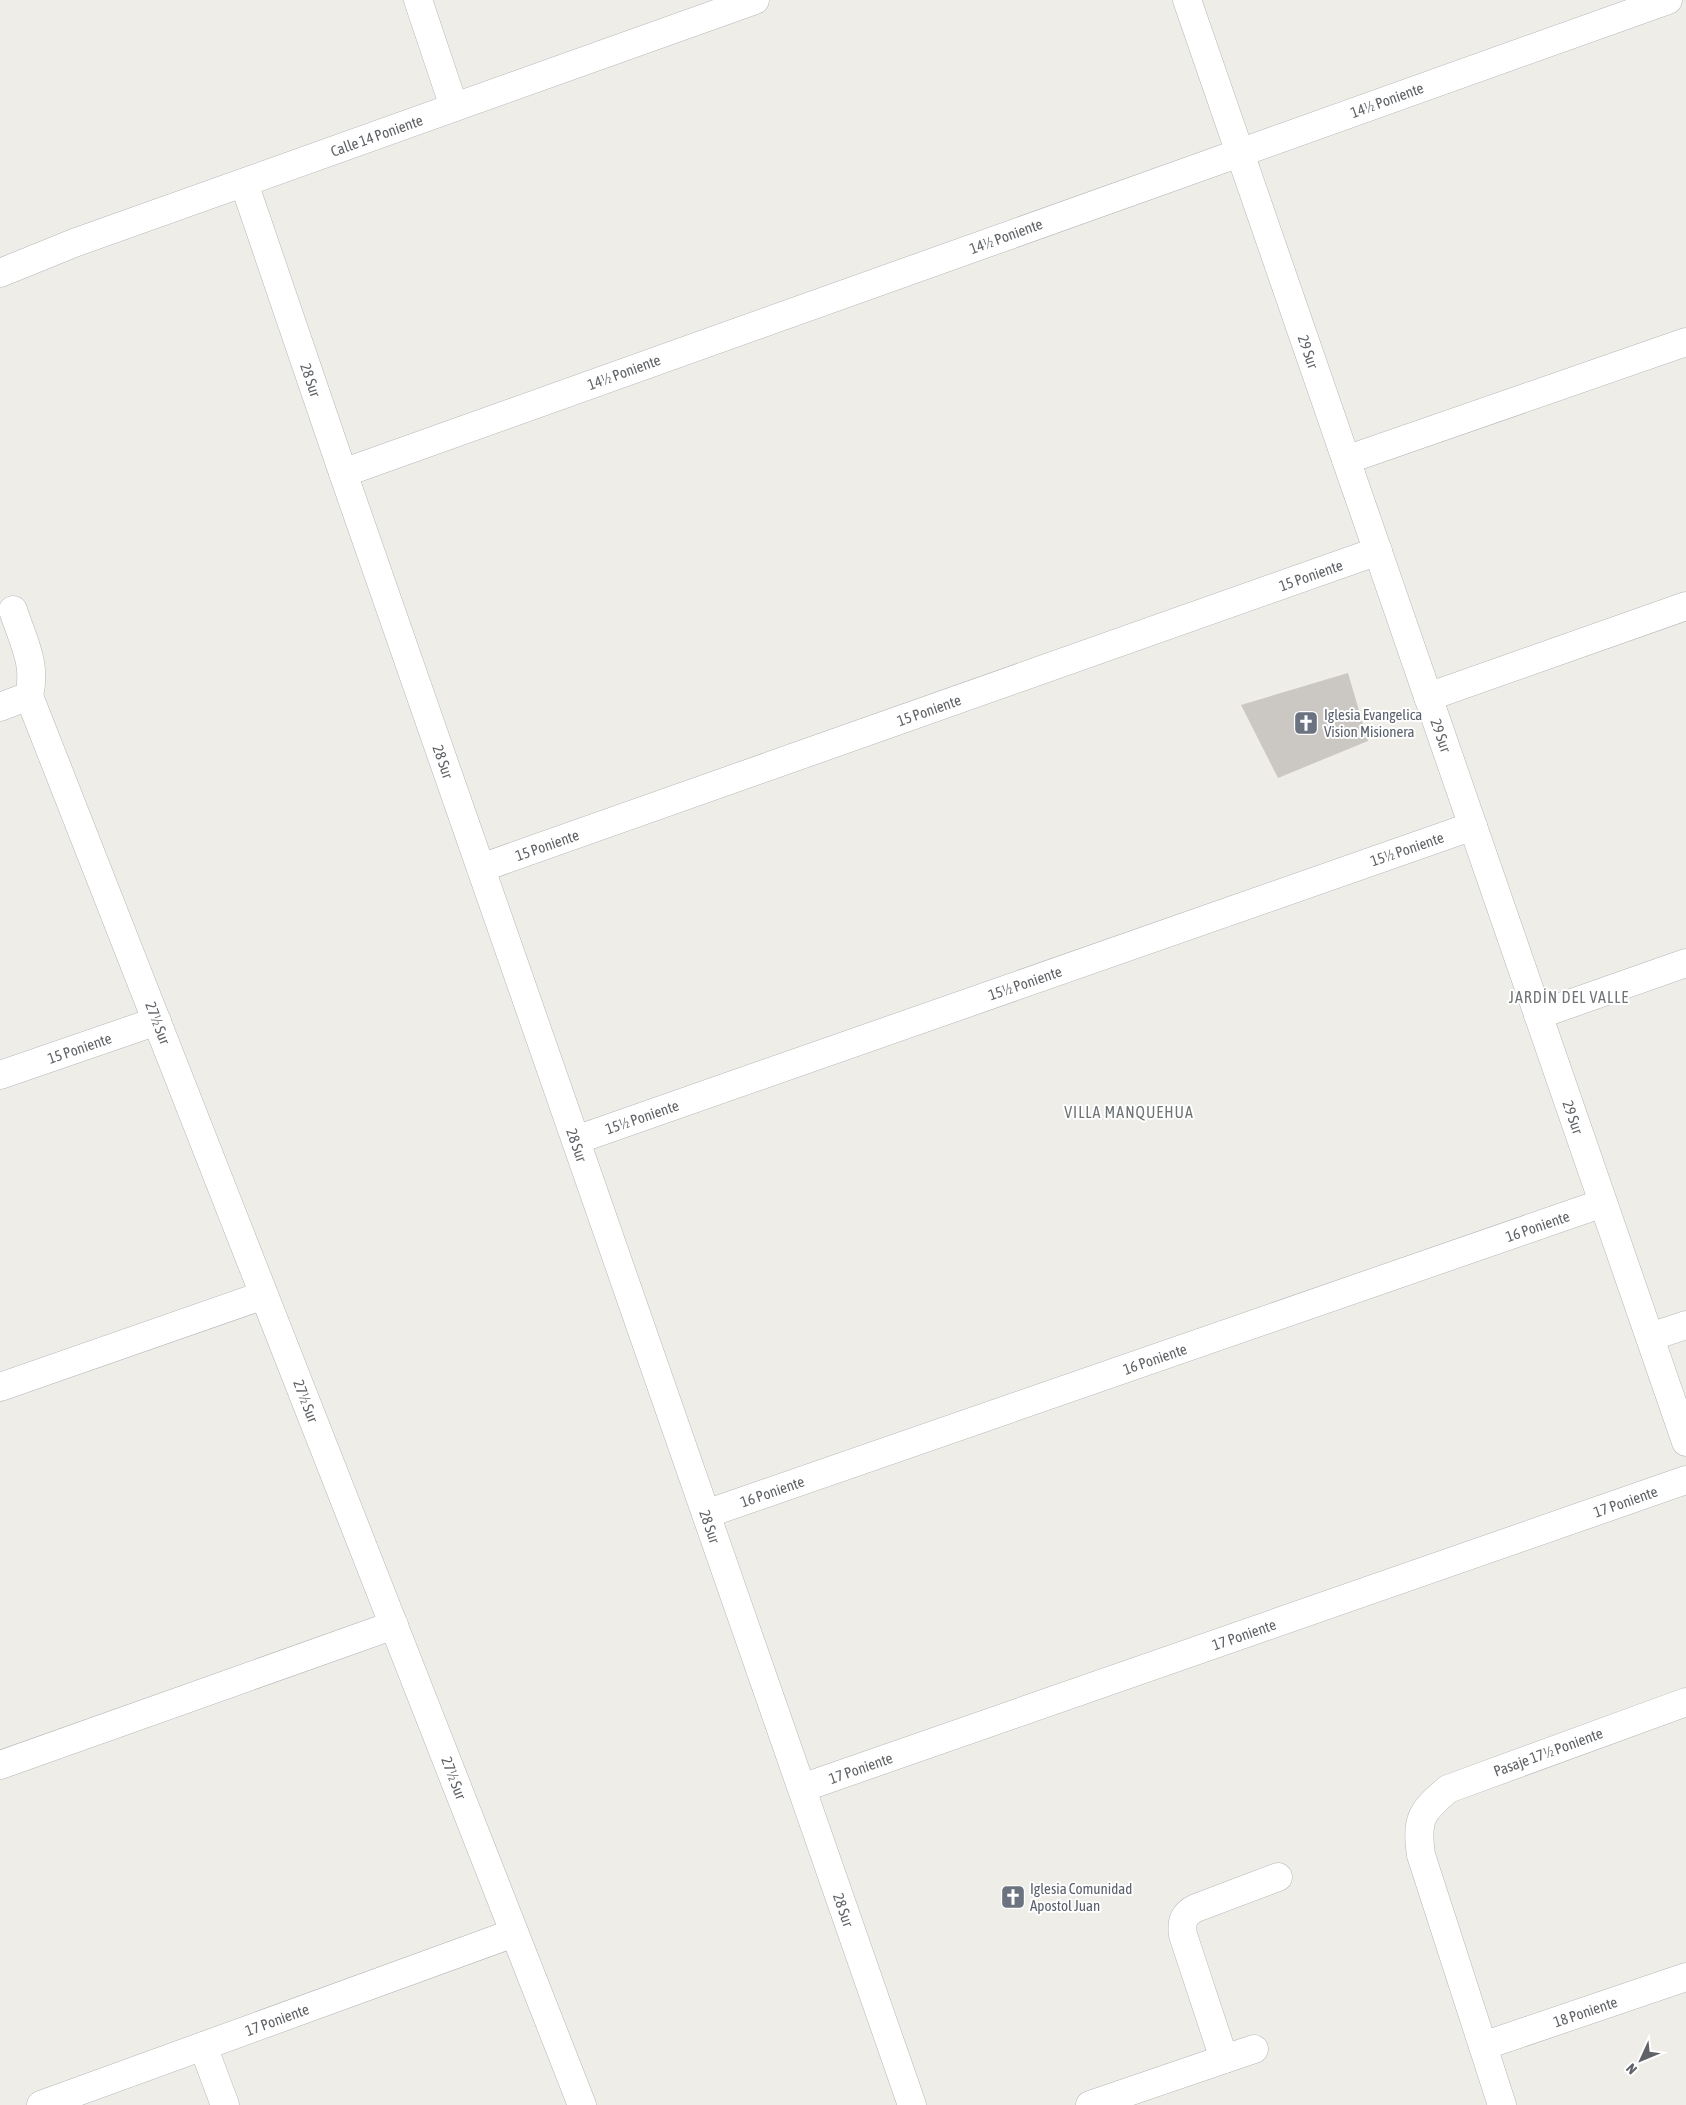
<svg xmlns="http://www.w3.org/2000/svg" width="1686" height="2105" viewBox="0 0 1686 2105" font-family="'Asap Condensed',sans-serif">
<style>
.building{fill:#cbc8c4}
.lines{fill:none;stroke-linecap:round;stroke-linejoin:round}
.minor-casing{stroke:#b4b7ba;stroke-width:29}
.minor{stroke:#fff;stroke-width:28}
.labels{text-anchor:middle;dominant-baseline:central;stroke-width:4;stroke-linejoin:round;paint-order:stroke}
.street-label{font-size:15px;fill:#5f6266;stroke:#fff}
.worship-label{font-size:15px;fill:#5b616d;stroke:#fff;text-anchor:start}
.neighbourhood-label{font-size:16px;letter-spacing:1px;fill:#707477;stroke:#fff}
</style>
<rect width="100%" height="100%" fill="#efede7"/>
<path class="building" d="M 1348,673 L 1368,741 L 1278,778 L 1241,705 Z"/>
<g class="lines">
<defs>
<g id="minor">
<path d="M 418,0 L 454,107"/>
<path id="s1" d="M 1187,0 L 1686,1442"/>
<path id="s2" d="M 244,183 L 343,473 L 912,2105"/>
<path id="s3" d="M 0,273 L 74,243 L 755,0"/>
<path d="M 1346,460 L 1686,342"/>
<path d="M 343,473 L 1668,0"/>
<path d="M 13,610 C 23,641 37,664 29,696"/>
<path d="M 29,696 L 582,2105"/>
<path d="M 1428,697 L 1686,606"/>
<path d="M 0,707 L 29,696"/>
<path id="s4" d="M 481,868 L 1378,551"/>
<path d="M 1538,1015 L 1686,963"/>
<path id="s5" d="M 0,1075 L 157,1021"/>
<path d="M 576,1140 L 1473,826"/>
<path d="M 1650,1337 L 1686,1325"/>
<path d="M 0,1387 L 264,1295"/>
<path id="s6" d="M 706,1514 L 1603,1203"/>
<path d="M 0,1765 L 394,1625"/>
<path id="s7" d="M 802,1788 L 1686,1480"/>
<path d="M 203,2046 L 225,2105"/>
<path id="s8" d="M 1483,2046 L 1686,1977"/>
<path d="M 1224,2059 L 1183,1935 C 1181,1921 1184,1914 1196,1908 L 1278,1877"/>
<path id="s9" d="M 41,2105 L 514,1933"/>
<path d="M 1090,2105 L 1254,2049"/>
<path d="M 1502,2105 L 1421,1855 C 1416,1819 1421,1812 1448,1789 L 1686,1702"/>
</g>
</defs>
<use href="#minor" class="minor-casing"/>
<use href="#minor" class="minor"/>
</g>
<defs>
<symbol id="church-square" viewBox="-11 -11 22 22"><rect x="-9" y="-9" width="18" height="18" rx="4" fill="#6b7280" stroke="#fff"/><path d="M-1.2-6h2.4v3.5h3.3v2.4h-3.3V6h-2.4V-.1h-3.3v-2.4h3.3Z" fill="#fff"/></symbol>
</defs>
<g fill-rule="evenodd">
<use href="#church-square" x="1292" y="709" width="28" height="28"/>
<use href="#church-square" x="999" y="1883" width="28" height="28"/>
</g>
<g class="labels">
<g class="street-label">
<text transform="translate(1387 100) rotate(-20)">14½ Poniente</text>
<text stroke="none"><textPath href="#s3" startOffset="401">Calle 14 Poniente</textPath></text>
<text transform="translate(1006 236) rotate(-20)">14½ Poniente</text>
<text stroke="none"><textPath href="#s1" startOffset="372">29 Sur</textPath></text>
<text transform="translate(624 372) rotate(-20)">14½ Poniente</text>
<text stroke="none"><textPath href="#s2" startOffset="208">28 Sur</textPath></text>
<text stroke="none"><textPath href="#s4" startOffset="880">15 Poniente</textPath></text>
<text stroke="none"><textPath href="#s4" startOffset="475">15 Poniente</textPath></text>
<text stroke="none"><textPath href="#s1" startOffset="778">29 Sur</textPath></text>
<text stroke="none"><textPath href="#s2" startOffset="612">28 Sur</textPath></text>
<text stroke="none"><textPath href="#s4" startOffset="70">15 Poniente</textPath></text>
<text transform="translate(1407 849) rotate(-19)">15½ Poniente</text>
<text transform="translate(1025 983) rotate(-19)">15½ Poniente</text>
<text transform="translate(158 1023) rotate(69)">27½ Sur</text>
<text stroke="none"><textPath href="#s5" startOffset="84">15 Poniente</textPath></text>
<text transform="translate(642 1117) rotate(-19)">15½ Poniente</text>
<text stroke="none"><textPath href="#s1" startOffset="1182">29 Sur</textPath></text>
<text stroke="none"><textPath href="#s2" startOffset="1018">28 Sur</textPath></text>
<text stroke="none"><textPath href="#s6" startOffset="880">16 Poniente</textPath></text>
<text stroke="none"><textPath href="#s6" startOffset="475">16 Poniente</textPath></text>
<text transform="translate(306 1401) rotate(69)">27½ Sur</text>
<text stroke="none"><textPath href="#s6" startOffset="70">16 Poniente</textPath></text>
<text stroke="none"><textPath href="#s7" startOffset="872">17 Poniente</textPath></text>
<text stroke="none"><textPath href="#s2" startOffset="1422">28 Sur</textPath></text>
<text stroke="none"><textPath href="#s7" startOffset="468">17 Poniente</textPath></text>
<text transform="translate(1548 1752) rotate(-20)">Pasaje 17½ Poniente</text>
<text stroke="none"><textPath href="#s7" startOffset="62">17 Poniente</textPath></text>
<text transform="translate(454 1778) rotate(69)">27½ Sur</text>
<text stroke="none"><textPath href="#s2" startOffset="1828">28 Sur</textPath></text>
<text stroke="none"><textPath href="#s8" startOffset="108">18 Poniente</textPath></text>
<text stroke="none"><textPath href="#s9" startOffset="251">17 Poniente</textPath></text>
</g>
<g class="worship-label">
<text x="1324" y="714">Iglesia Evangelica<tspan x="1324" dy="17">Vision Misionera</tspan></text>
<text x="1030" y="1888">Iglesia Comunidad<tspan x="1030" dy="17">Apostol Juan</tspan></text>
</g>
<g class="neighbourhood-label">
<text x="1569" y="997">JARDÍN DEL VALLE</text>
<text x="1129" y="1112">VILLA MANQUEHUA</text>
</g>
</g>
<g transform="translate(1641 2060) rotate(226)" stroke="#ffffff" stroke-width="4" paint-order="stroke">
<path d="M0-4L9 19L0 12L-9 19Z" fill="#5f6266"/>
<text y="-8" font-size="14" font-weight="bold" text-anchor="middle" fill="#5f6266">N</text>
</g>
</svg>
